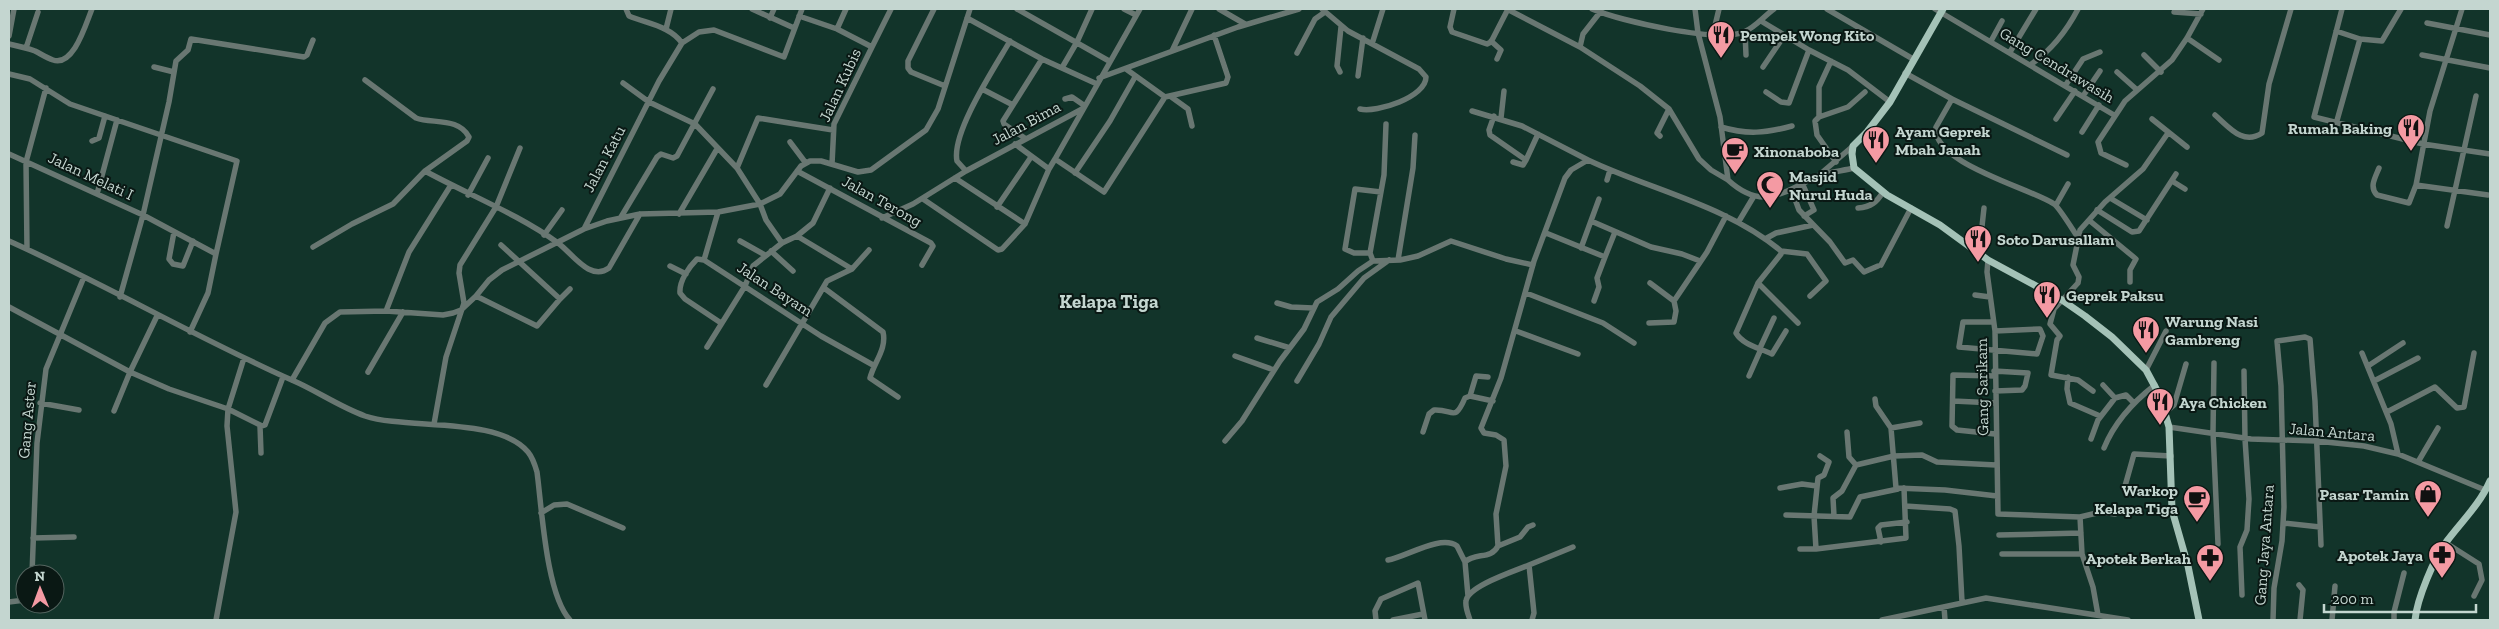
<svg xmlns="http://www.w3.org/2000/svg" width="2499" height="629" viewBox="0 0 2499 629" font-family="'Zilla Slab',serif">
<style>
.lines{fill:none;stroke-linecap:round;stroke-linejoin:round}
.minor{stroke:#697772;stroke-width:5.5}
.major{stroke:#a4c2b7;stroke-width:7}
.labels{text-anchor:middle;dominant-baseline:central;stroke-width:4;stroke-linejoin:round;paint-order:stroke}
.poi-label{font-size:16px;font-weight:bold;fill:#c4d6d0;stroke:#0a1814;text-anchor:start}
.street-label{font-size:16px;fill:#c4d6d0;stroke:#0a1814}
.quarter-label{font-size:19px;font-weight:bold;fill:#c4d6d0;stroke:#0a1814}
</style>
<rect width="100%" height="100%" fill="#12342a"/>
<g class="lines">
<path class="minor" d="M 626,9 L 629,16 C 648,24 670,26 682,43
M 752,9 L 794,28
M 934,9 L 908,61 L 908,68 L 911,72 L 945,86
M 1017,9 L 1109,61
M 1124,9 L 1136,15
M 1219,9 L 1245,24
M 1322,9 L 1348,31 L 1419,69 L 1426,77 C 1426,97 1377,113 1360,109
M 1454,9 L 1450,27 L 1452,32 L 1487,44 L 1491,42 L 1508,9
M 1507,9 L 1580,47 L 1640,86 L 1669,109 L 1699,159 L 1711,170 L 1728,180
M 1592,9 C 1621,21 1716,43 1744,32 C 1756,27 1764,16 1774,9
M 1695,9 L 1698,33 L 1720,117 L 1728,180 C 1762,211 1782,193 1816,177 C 1827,172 1842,171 1854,168
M 1827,9 L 1913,59
M 1935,9 L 2114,115
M 2342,9 L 2314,117 L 2423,144 L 2490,154
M 2174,12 L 2201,14
M 799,16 L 837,29 L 872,47 L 891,9
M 770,18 L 774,9
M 967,18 L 1042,59 L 1097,84
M 1761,21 L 1809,50 L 1848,70 L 1890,102
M 2427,23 L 2490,35
M 666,29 L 671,9
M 837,29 L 846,9
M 2336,31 L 2360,39 L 2382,41 L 2401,9
M 1745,32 L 1746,55
M 1713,34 L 1719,9
M 9,36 L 14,9
M 2187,38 L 2219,60
M 1491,41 L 1501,50 L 1497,59
M 1991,41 L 2002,21
M 9,44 C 18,46 27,48 35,51 C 41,54 47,58 53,60 C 74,67 86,23 92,9
M 1372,44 L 1383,9
M 1580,47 L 1583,34 L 1601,11
M 26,48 L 38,12
M 1172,51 L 1192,9
M 2010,52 L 2036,9
M 1297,53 L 1315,19 L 1325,12
M 2144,55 L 2161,72
M 2422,55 L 2490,68
M 2030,65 C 2052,50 2066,32 2078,9
M 1063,66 L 1077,42 L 1092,9
M 154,67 L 174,72
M 1763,67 L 1784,36
M 1126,69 L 1165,97 L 1226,83 L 1228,77 L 1214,35
M 1340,72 L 1337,66 L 1341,27
M 2117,72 L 2136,89
M 1905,73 L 1952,99 L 2067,155
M 9,74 L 30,79 L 70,104 L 237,161 L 216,254
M 1358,76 L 1363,38
M 1099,78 L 1238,27 L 1299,9
M 365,80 L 416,118 C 432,124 459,117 469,137 L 467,141 L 425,171 C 467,194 520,215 558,243 C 572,253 590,282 609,268 L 640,214
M 623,83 L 649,102 L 695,124 L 737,168 L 760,204 L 766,220 L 782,243
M 2065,86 L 2083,59 L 2100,52
M 982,89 L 1013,105
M 1766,92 L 1781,102 L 1789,103 L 1809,50
M 1170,96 L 1188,109 L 1192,126
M 2083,96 L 2100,71
M 1065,99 L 1072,97 L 1085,106
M 1952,99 L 1936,127 C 1931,163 2030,188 2054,204 C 2059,207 2074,232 2079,239
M 1472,111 L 1522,126 L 1588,160
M 2215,115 C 2229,127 2243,146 2262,133 L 2269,84 L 2291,9
M 1494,116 L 1489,130 L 1490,135 L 1526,160 L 1538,134
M 1819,117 L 1819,87 L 1831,61
M 1501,118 L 1504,91
M 2056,119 L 2075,91
M 2152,119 L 2187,147
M 2336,124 L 2360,39
M 1721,127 C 1747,135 1766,133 1792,126
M 2082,132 L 2099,105
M 1660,136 L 1657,133 L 1669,109
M 1026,139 L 1004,124 L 1003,121 L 1042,59
M 92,141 L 99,138 L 105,116
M 790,142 L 805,162
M 1015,144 L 1049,169 L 1055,159 L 1104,192 L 1165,97
M 9,154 L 143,215 L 216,254 L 208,293 L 190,332
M 1055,159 L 1084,108
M 1513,162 L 1523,165 L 1526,160
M 1836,162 L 1817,135 L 1815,121 L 1819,117 L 1848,107 L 1865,92
M 832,164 L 834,124 L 872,47
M 2126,165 L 2101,153 L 2098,142 L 2125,101 L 2172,60 L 2187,38 L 2203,9
M 737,168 L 758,118 L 833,130
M 2379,168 C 2375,178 2369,187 2377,195 L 2409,203 L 2416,185 L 2430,111 L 2462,9
M 797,171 L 931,243 L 933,246 L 922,265
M 966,171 L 957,161 C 951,133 995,67 1010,41
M 1075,173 L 1110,121 L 1135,77
M 1818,176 L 1853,146
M 955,178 L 1025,224 L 1049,169
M 1607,180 L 1610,170
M 2172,181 L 2185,189
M 1803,185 L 1814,210 L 1804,216
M 2416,185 L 2488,195
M 1792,191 L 1799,210 L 1830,242 L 1845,263 L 1853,260 L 1864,272 L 1878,266
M 97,194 L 117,120
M 468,195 L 488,158
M 2110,198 L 2147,220
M 923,199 L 998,250 L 1002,249 L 1025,224
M 2056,205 L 2068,184
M 997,207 L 1031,157
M 1858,208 C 1871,207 1877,202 1883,192
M 2097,210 L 2132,232 L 2139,231 L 2176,174
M 718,212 L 704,260 L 821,336 L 873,365
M 679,214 L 717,149
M 621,217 L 657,157 L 661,154 L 673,158 L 677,156 L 713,89
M 882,218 L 913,204 L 966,171 L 1084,108 L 1140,9
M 1591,221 L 1651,247 L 1682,254 L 1700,261
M 1739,221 L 1754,196
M 2090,221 L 2136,259 L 2130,270 L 2130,282
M 2447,226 L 2476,96
M 584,229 L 659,81 L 682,43 L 699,32 L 714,30 L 784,57 L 802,9
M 174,232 L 169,259 L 173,264 L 183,266 L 193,241
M 1546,233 L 1605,257 L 1597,278 L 1599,287 L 1594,301
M 544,235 L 562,210
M 797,236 L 813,223 L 830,188
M 1765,239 L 1776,233 L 1813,225
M 9,241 C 105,284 197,338 294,381 C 317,391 340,407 365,416 C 407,430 498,416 528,452 C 533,458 535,465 537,472 C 542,509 546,594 570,620
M 740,241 L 765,255
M 313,247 L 352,224 L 393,204 L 425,171
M 1581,248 L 1599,199
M 27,249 L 26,162 L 46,88
M 771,251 L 793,271
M 1781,251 L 1807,254 L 1826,281 L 1810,296
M 1370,253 L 1354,253 L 1345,249 L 1355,189 L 1381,192
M 1979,254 L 1984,208
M 1605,257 L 1615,232
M 704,260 L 697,259 C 689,267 679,281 680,293 L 685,299 L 721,323
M 1398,260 L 1413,168 L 1415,135
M 1988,260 L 1987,272 L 1995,331 L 1998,514 L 2080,517 L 2101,512 L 2115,514
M 1373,261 L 1370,253 L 1384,175 L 1386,124
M 1881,265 L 1911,208
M 670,266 L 686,274
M 1650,283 L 1674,301
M 1758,283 L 1798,323
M 824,288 L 883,332 C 887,349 874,362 870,378 L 898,397
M 1526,293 L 1603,323 L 1634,343
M 1975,295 L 1990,297
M 476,296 L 537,326 L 560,299 L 501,245
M 120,297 L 143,215 L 169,102 L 176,61 L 188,50 L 191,39 L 304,57 L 307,55 L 313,40
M 560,299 L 570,289
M 1277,303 L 1291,307 L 1313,308
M 9,307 L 130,372 L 169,389 L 228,409 L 262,426 L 265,425 L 283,377
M 386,311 L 409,252 L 451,185
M 1993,322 L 1963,322 L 1959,347 L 2037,354 L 2043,336 L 2040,329 L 1995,331
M 1649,323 L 1674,322 L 1676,311 L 1674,301 L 1707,252 L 1726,216
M 1516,331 L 1578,354
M 1257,338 L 1290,348
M 707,347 L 745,286 L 753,266 L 782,243 L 797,236 L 852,269
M 1760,348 L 1774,318
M 2362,353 L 2391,424 L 2398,454
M 1235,356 L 1274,370
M 2214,363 L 2213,432 L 2218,544
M 2368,366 L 2403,343
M 2146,370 L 2166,331
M 1994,371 L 2028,373 L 2025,386 L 2022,390 L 1995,391
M 368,372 L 403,312
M 1749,376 L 1761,349
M 1995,376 L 1953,375 L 1952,426 L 1957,430 L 1995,434
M 2068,377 L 2067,389 L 2070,403 L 2100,416
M 292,380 L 325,323 L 340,312 L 386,311 L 443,315 L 453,313 L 461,310 L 476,296 L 489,280 L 502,270 L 584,229 L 607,221 L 640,214 L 718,212 L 760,204 L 780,194 L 801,166 L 810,161 L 821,161 L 858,172 L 871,170 L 926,130 L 938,109 L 970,9
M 1297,381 L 1319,344 L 1331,317 L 1364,278 L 1389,260
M 2374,381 L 2418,358
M 766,385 L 827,281 L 852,269 L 869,250
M 2103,385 L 2115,398 L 2126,395 L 2133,402
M 2093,391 L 2078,380 L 2051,375 L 2057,340 L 2060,336 L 2050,324 L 2054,309 L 2078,283 L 2079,277 L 2073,265 L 2080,230 L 2105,202 L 2143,169 L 2168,133
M 1470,396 L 1476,376 L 1488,377
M 1875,399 L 1876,406 L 1891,428 L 1896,488 L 1945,490 L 1997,496
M 1953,401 L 1995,403
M 40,403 L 79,410
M 114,411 L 130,372 L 157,316
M 2387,412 L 2435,387 L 2457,408 L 2464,407 L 2474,353
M 2165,413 L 2174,405 L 2186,364
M 434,424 L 446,357 L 464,303 L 459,273 L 460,265 L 496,207 L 520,148
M 260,426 L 261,453
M 2169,427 L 2251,439 L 2316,441 L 2364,446 L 2398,454 L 2485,490
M 1891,428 L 1920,423
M 1423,432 L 1429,414 L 1434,410 C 1454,409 1454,423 1465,398 L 1470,396 L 1493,401
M 1847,432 L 1849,457 L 1856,465
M 2091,439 L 2098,420 L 2115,398
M 1225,441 L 1242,421 L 1280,361 L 1304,329 L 1317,302 L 1338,289 L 1358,271 L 1373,261 L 1400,260 L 1418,256 L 1451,241 L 1506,259 L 1533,265
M 2104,448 C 2115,421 2133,402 2155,385
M 1820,456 L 1829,462 L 1824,475 L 1818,478 L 1814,516 L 1816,549 L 1906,538 L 1904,488
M 2418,462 L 2438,428
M 2125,486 L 2134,454 L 2171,456
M 1780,488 L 1802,484 L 1817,486
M 1905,506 L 1950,509 L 1955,511 L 1959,546 L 1962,602
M 541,513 L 554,505 L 567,504 L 623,528
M 1786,515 L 1850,517 L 1860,497 L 1898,489
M 1834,516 L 1833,498 L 1842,491 L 1856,465 L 1894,456 L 1922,455 L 1937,462 L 1996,465
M 2080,517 L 2082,554 L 2093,587 L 2098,615
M 2283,523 L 2320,527
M 1999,535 L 2081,533
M 33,538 L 74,537
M 1881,542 L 1878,528 L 1881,525 L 1907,522
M 2446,543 L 2479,564 L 2482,580 L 2474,596
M 1498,546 L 1520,537 L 1528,527 L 1533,525
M 1800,549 L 1816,549
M 2002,554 L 2082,554
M 1388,560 C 1406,557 1441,534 1457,546 L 1465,562
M 32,574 L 37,443 L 46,369 L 84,277
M 2299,585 L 2303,590 L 2300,620
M 2242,595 L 2240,547 L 2247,530 L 2249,499 L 2245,439 L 2244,371
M 1468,596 L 1465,562 C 1475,552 1491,560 1498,546 L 1496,514 L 1506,466 L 1504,440 L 1496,435 L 1484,433 L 1481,428 L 1501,378 L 1534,261 L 1565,178 L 1571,170 L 1588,160 C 1651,190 1726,205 1781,251 L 1781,254 L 1758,283 L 1736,333 C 1743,345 1760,348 1772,354 L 1786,331
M 9,602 L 25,600
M 1944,607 L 1945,620
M 216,620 L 236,512 L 227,426 L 228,409 L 244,358
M 1376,620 L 1375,611 L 1381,599 L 1418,583 L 1425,620
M 1393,620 L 1423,614
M 1470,620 C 1468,614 1465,607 1466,601 C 1468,586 1515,571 1529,565
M 1532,620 L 1534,613 L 1529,565 L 1573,547
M 1882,620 L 1986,598 L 2128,620
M 2273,620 L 2274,588 L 2282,541 L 2284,507 L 2281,386 L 2277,341 L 2305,337 L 2310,339 L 2315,401 L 2321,545
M 2332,620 L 2335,586
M 2394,620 L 2394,612 L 2404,573"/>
<path class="major" d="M 1943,9 L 1890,102 L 1867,132 L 1853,146 L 1852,154 L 1854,168 L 1887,195 L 1940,225 L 1988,260 L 2062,300 L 2085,316 L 2112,337 L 2146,370 L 2160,396 L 2169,427 L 2172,510 L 2188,566 L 2199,620
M 2415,620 C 2417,599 2434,558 2447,541 C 2462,521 2480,504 2490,481"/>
</g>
<defs>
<symbol id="restaurant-pin" viewBox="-11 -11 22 30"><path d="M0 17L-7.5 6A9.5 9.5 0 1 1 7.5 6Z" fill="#f49aa3" stroke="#0a1814"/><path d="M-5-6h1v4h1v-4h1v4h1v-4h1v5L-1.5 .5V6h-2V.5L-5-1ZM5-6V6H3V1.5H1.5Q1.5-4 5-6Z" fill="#111"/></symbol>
<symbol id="cafe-pin" viewBox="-11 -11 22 30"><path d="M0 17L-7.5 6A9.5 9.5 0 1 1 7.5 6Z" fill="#f49aa3" stroke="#0a1814"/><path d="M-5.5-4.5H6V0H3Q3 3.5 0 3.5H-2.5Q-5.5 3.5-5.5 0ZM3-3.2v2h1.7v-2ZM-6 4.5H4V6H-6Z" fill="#111"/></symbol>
<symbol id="mosque-pin" viewBox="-11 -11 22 30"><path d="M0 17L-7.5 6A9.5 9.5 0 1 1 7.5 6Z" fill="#f49aa3" stroke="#0a1814"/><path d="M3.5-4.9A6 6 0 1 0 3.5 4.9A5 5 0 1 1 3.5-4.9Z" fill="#111"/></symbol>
<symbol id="shop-pin" viewBox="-11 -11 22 30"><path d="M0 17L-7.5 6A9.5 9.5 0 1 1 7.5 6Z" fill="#f49aa3" stroke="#0a1814"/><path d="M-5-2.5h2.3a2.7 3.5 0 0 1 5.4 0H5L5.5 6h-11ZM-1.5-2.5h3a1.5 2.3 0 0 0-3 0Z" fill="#111"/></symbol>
<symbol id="pharmacy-pin" viewBox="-11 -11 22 30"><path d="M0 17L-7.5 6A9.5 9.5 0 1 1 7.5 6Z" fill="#f49aa3" stroke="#0a1814"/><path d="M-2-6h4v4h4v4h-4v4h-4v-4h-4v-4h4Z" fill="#111"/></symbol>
</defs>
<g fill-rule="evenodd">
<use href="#restaurant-pin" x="1705" y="19" width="32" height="43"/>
<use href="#restaurant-pin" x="2395" y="112" width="32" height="43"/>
<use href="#restaurant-pin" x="1860" y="124" width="32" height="43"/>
<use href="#cafe-pin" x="1719" y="135" width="32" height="43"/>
<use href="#mosque-pin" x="1754" y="169" width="32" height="43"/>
<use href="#restaurant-pin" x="1962" y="223" width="32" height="43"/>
<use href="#restaurant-pin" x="2031" y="279" width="32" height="43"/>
<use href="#restaurant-pin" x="2130" y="314" width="32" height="43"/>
<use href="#restaurant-pin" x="2144" y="386" width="32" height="43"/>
<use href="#shop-pin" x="2412" y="478" width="32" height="43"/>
<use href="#cafe-pin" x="2181" y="483" width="32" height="43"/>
<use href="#pharmacy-pin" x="2426" y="539" width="32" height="43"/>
<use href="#pharmacy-pin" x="2194" y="542" width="32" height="43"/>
</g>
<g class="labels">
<g class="poi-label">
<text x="1740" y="35">Pempek Wong Kito</text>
<text x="2392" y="128" text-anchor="end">Rumah Baking</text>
<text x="1895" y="131">Ayam Geprek<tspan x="1895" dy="18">Mbah Janah</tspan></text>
<text x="1754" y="151">Xinonaboba</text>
<text x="1789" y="176">Masjid<tspan x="1789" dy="18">Nurul Huda</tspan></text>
<text x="1997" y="239">Soto Darusallam</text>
<text x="2066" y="295">Geprek Paksu</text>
<text x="2165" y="321">Warung Nasi<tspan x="2165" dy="18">Gambreng</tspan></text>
<text x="2179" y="402">Aya Chicken</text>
<text x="2178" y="490" text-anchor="end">Warkop<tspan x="2178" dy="18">Kelapa Tiga</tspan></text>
<text x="2409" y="494" text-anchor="end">Pasar Tamin</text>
<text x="2423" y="555" text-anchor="end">Apotek Jaya</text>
<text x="2191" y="558" text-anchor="end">Apotek Berkah</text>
</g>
<g class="street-label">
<text transform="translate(2057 65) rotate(31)">Gang Cendrawasih</text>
<text transform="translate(840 85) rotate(-65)">Jalan Kubis</text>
<text transform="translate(1026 123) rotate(-28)">Jalan Bima</text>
<text transform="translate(604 159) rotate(-62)">Jalan Katu</text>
<text transform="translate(91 176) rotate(25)">Jalan Melati I</text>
<text transform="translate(882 201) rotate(29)">Jalan Terong</text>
<text transform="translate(775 289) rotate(33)">Jalan Bayam</text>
<text transform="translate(1982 387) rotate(-91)">Gang Sarikam</text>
<text transform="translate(27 420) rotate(-85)">Gang Aster</text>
<text transform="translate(2332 432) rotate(5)">Jalan Antara</text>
<text transform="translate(2264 545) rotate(-86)">Gang Jaya Antara</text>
</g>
<g class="quarter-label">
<text x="1109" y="301">Kelapa Tiga</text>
</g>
</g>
<rect width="2499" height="629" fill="none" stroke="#c4d6d0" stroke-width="20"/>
<g transform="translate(40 589) rotate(359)"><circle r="24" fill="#0a1814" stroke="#54645f"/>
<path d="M0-4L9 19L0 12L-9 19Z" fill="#f49aa3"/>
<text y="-8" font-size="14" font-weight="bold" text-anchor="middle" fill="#c4d6d0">N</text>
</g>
<path d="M2324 604v8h152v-8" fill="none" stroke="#c4d6d0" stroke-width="2.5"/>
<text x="2332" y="604" font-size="15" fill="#c4d6d0" stroke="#0a1814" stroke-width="4" paint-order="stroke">200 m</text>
</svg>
